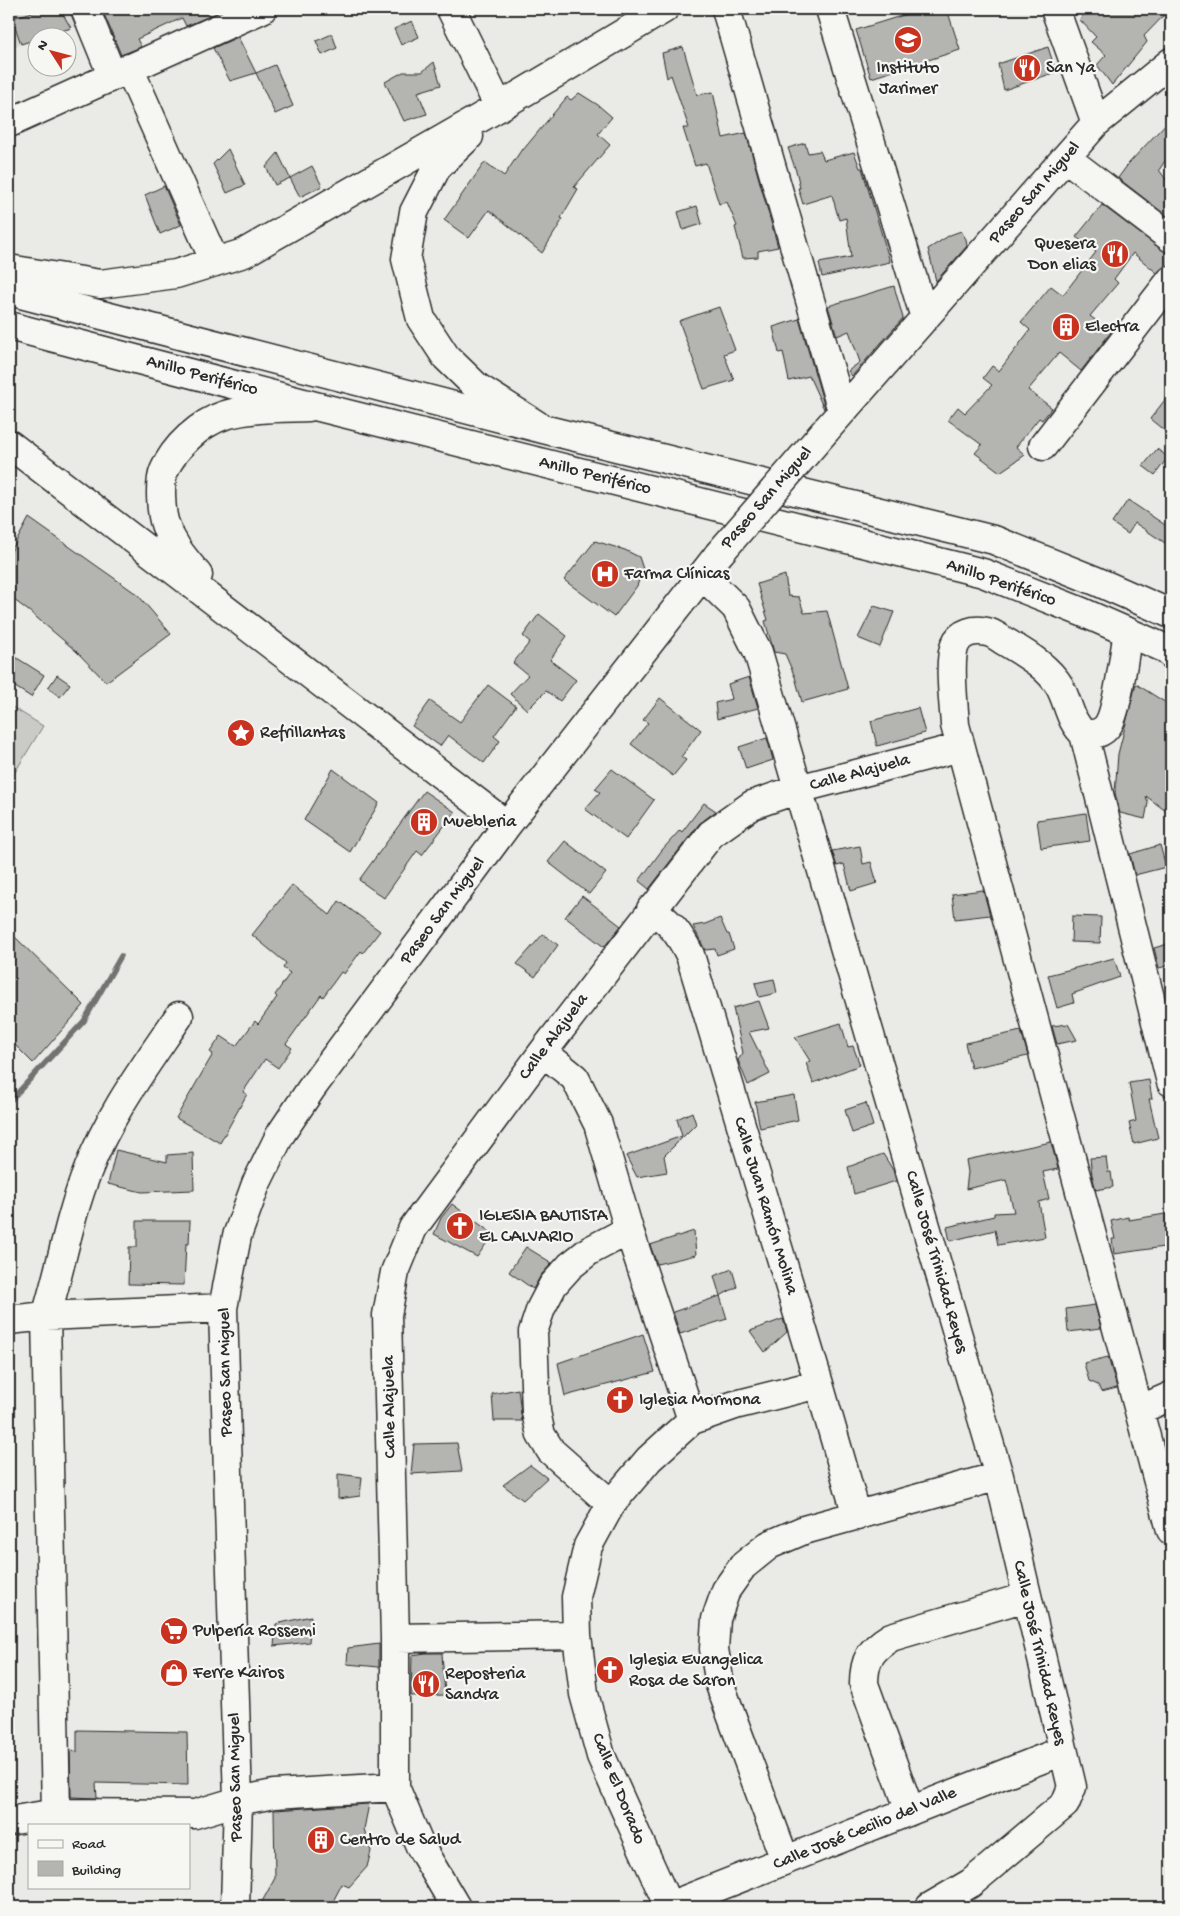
<svg xmlns="http://www.w3.org/2000/svg" width="1180" height="1916" viewBox="0 0 1180 1916" font-family="'Gochi Hand',sans-serif">
<style>
.built{fill:#dadad6}
.green{fill:#cacac7;stroke:#7a7a79}
.lines{fill:none;stroke-linecap:round;stroke-linejoin:round}
.stream{stroke:#727270;stroke-width:5.5}
.building{fill:#b4b4b1;stroke:#2b2b2b}
.minor-casing{stroke:#2b2b2b;stroke-width:31}
.highway-casing{stroke:#2b2b2b;stroke-width:31}
.minor{stroke:#f6f6f2;stroke-width:28}
.highway{stroke:#f6f6f2;stroke-width:28}
.minor-bridge-casing{stroke:#2b2b2b;stroke-width:31;stroke-linecap:butt}
.minor-bridge{stroke:#f6f6f2;stroke-width:28}
.labels{text-anchor:middle;dominant-baseline:central;stroke-width:4.5;stroke-linejoin:round;paint-order:stroke}
.poi-label{font-size:18px;fill:#2b2b2b;stroke:#f6f6f2;text-anchor:start}
.street-label{font-size:18px;fill:#2b2b2b;stroke:#f6f6f2}
</style>
<rect width="100%" height="100%" fill="#eaeae6"/>
<filter id="ink" filterUnits="userSpaceOnUse"><feTurbulence type="fractalNoise" baseFrequency=".02" numOctaves="2"/><feDisplacementMap in="SourceGraphic" scale="10" xChannelSelector="R" yChannelSelector="G"/><feConvolveMatrix kernelMatrix="1 2 1 2 8 2 1 2 1" color-interpolation-filters="sRGB"/></filter>
<g filter="url(#ink)">
<path class="built" d="M 9,9 L 74,9 L 81,25 L 43,37 L 38,38 L 37,39 L 9,49 Z"/>
<path class="green" d="M 9,705 L 43,726 L 9,782 Z"/>
<g class="lines">
<path class="stream" d="M 9,1102 L 84,1021 L 121,956"/>
</g>
<path class="building" d="M 43,9 L 60,9 L 71,28 L 21,44 L 12,18 Z
M 102,9 L 206,9 L 210,16 L 186,26 L 182,18 L 137,39 L 141,47 L 121,55 Z
M 923,9 L 947,9 L 960,50 L 871,78 L 856,30 Z
M 1087,9 L 1170,9 L 1144,36 L 1147,42 L 1112,85 L 1097,65 L 1106,55 L 1091,42 L 1096,37 L 1080,20 Z
M 412,21 L 419,37 L 401,45 L 394,29 Z
M 332,34 L 337,48 L 322,55 L 316,41 Z
M 238,37 L 256,73 L 230,81 L 213,48 Z
M 683,47 L 697,95 L 713,92 L 723,138 L 746,133 L 778,247 L 758,251 L 758,257 L 743,258 L 735,227 L 737,226 L 727,202 L 719,204 L 706,163 L 695,166 L 683,128 L 689,128 L 671,75 L 667,78 L 662,53 Z
M 1048,47 L 1056,72 L 1004,90 L 998,64 Z
M 434,62 L 441,85 L 418,92 L 427,114 L 404,121 L 385,82 L 403,72 L 422,72 Z
M 275,65 L 293,106 L 275,114 L 256,73 Z
M 579,93 L 598,105 L 612,117 L 598,134 L 610,145 L 574,187 L 578,189 L 561,218 L 563,219 L 542,253 L 489,210 L 469,238 L 444,220 L 485,162 L 504,176 L 522,149 L 523,150 L 567,97 L 571,100 Z
M 1171,118 L 1171,152 L 1159,170 L 1171,186 L 1171,219 L 1118,178 L 1129,163 Z
M 805,143 L 808,153 L 820,151 L 824,160 L 854,152 L 860,168 L 862,168 L 890,262 L 822,277 L 819,263 L 851,257 L 846,218 L 839,220 L 832,195 L 803,204 L 798,188 L 800,188 L 797,174 L 788,148 Z
M 228,149 L 245,185 L 227,193 L 213,164 Z
M 278,153 L 290,178 L 275,185 L 266,167 Z
M 312,166 L 322,186 L 300,197 L 290,178 Z
M 164,186 L 181,225 L 160,234 L 145,195 Z
M 1102,205 L 1162,250 L 1171,253 L 1171,265 L 1165,266 L 1157,273 L 1133,253 L 1114,279 L 1118,283 L 1090,316 L 1111,332 L 1081,371 L 1059,353 L 1028,390 L 1052,408 L 1042,420 L 1039,418 L 1016,447 L 1025,455 L 1000,472 L 975,453 L 982,445 L 948,420 L 958,407 L 965,413 L 992,385 L 983,378 L 992,366 L 999,371 L 1030,330 L 1021,322 L 1051,286 L 1063,295 L 1096,252 L 1076,237 Z
M 697,206 L 702,224 L 683,230 L 678,212 Z
M 961,231 L 966,239 L 967,246 L 936,281 L 928,249 L 950,235 Z
M 894,286 L 903,318 L 852,376 L 848,371 L 860,362 L 849,331 L 837,336 L 828,306 Z
M 719,307 L 735,350 L 724,354 L 734,380 L 704,389 L 679,321 Z
M 799,319 L 825,408 L 824,409 L 809,376 L 789,381 L 783,352 L 779,353 L 773,327 Z
M 1171,392 L 1171,436 L 1150,419 Z
M 1157,449 L 1168,457 L 1155,475 L 1143,466 Z
M 1128,500 L 1171,529 L 1171,547 L 1135,523 L 1128,534 L 1112,523 Z
M 29,518 L 138,595 L 171,634 L 106,682 L 76,651 L 30,612 L 9,596 L 9,555 Z
M 595,541 L 625,550 L 639,557 L 643,569 L 637,586 L 614,617 L 564,580 Z
M 785,575 L 788,596 L 799,597 L 804,613 L 827,611 L 848,689 L 802,702 L 795,677 L 785,654 L 774,652 L 765,621 L 768,620 L 757,584 Z
M 874,606 L 894,612 L 880,647 L 858,638 Z
M 539,614 L 567,636 L 550,660 L 576,680 L 560,701 L 546,691 L 527,710 L 510,694 L 528,675 L 513,663 L 530,642 L 523,636 Z
M 9,653 L 44,675 L 31,697 L 9,683 Z
M 57,675 L 70,684 L 60,697 L 48,688 Z
M 749,677 L 758,708 L 717,719 L 715,703 L 732,699 L 728,684 Z
M 1136,684 L 1171,706 L 1171,815 L 1146,796 L 1148,803 L 1145,819 L 1120,813 L 1115,793 L 1118,754 Z
M 488,685 L 516,706 L 494,736 L 500,741 L 484,763 L 448,735 L 440,746 L 412,726 L 430,701 L 460,722 Z
M 660,698 L 701,730 L 681,757 L 686,760 L 673,776 L 631,744 L 648,723 L 643,720 Z
M 918,708 L 925,733 L 877,746 L 871,721 Z
M 767,738 L 773,760 L 746,769 L 739,747 Z
M 333,769 L 379,803 L 350,852 L 304,820 Z
M 612,769 L 654,800 L 626,839 L 585,809 L 600,792 L 595,789 Z
M 424,791 L 455,812 L 422,855 L 417,851 L 384,898 L 359,880 Z
M 704,803 L 716,811 L 699,824 L 649,889 L 639,881 L 662,850 L 680,830 L 682,832 Z
M 1086,813 L 1090,841 L 1041,848 L 1037,820 Z
M 565,841 L 606,873 L 589,894 L 548,862 Z
M 1160,845 L 1166,867 L 1135,875 L 1130,854 Z
M 860,846 L 863,864 L 871,862 L 877,883 L 851,891 L 844,864 L 837,866 L 832,851 Z
M 292,885 L 330,915 L 339,901 L 380,931 L 363,953 L 361,951 L 344,974 L 341,972 L 323,997 L 321,995 L 286,1044 L 292,1048 L 278,1068 L 265,1059 L 243,1092 L 247,1094 L 220,1143 L 176,1118 L 213,1054 L 210,1052 L 221,1036 L 236,1046 L 255,1021 L 258,1024 L 277,997 L 275,995 L 290,973 L 283,968 L 286,963 L 252,935 Z
M 983,890 L 990,915 L 955,919 L 952,894 Z
M 582,896 L 621,926 L 604,947 L 565,917 Z
M 1072,916 L 1101,917 L 1100,943 L 1071,942 Z
M 720,918 L 727,934 L 729,934 L 734,949 L 717,955 L 715,949 L 705,950 L 693,926 L 705,924 Z
M 9,931 L 84,1005 L 33,1063 L 9,1039 Z
M 543,934 L 558,945 L 535,977 L 517,964 Z
M 1171,943 L 1171,965 L 1159,968 L 1154,948 Z
M 1114,958 L 1120,977 L 1072,994 L 1074,1003 L 1057,1008 L 1048,975 Z
M 774,979 L 777,993 L 759,997 L 755,983 Z
M 759,1001 L 769,1028 L 749,1032 L 770,1074 L 748,1085 L 738,1060 L 743,1053 L 733,1008 Z
M 841,1023 L 848,1047 L 853,1046 L 860,1065 L 813,1083 L 806,1063 L 810,1061 L 795,1037 Z
M 1068,1024 L 1077,1040 L 1057,1044 L 1052,1026 Z
M 1021,1031 L 1028,1056 L 971,1068 L 965,1043 Z
M 1149,1080 L 1152,1099 L 1149,1099 L 1158,1138 L 1134,1144 L 1129,1123 L 1136,1121 L 1129,1083 Z
M 794,1095 L 798,1120 L 760,1128 L 755,1102 Z
M 866,1103 L 873,1126 L 852,1133 L 845,1110 Z
M 692,1112 L 696,1124 L 664,1156 L 667,1172 L 637,1177 L 626,1156 L 682,1136 L 677,1119 Z
M 1051,1142 L 1058,1169 L 1043,1172 L 1049,1199 L 1039,1202 L 1045,1237 L 998,1245 L 995,1230 L 950,1241 L 947,1227 L 994,1216 L 994,1213 L 1014,1212 L 1006,1180 L 966,1189 L 968,1172 L 966,1160 Z
M 116,1150 L 167,1162 L 167,1155 L 193,1153 L 194,1190 L 142,1192 L 108,1184 Z
M 883,1154 L 893,1170 L 896,1181 L 854,1194 L 848,1167 Z
M 1106,1157 L 1108,1172 L 1111,1172 L 1113,1187 L 1096,1190 L 1092,1175 L 1090,1158 Z
M 452,1204 L 493,1234 L 477,1257 L 434,1234 L 441,1218 Z
M 1171,1213 L 1171,1246 L 1114,1254 L 1112,1239 L 1115,1239 L 1111,1221 L 1128,1217 L 1129,1220 Z
M 137,1221 L 190,1221 L 189,1244 L 186,1244 L 184,1285 L 128,1284 L 129,1247 L 137,1247 Z
M 694,1231 L 696,1255 L 657,1264 L 650,1245 Z
M 526,1247 L 552,1263 L 541,1275 L 533,1289 L 509,1272 Z
M 732,1269 L 737,1287 L 720,1296 L 714,1276 Z
M 720,1296 L 727,1319 L 680,1334 L 673,1312 Z
M 1095,1305 L 1101,1328 L 1068,1332 L 1066,1309 Z
M 783,1319 L 787,1332 L 765,1352 L 750,1331 Z
M 643,1334 L 655,1372 L 565,1396 L 558,1363 Z
M 1108,1357 L 1117,1388 L 1101,1392 L 1098,1385 L 1089,1381 L 1084,1363 Z
M 518,1389 L 522,1421 L 494,1421 L 492,1394 Z
M 457,1443 L 462,1471 L 411,1474 L 414,1444 Z
M 530,1465 L 547,1478 L 523,1500 L 503,1485 Z
M 338,1474 L 362,1477 L 360,1496 L 338,1499 Z
M 311,1616 L 309,1642 L 274,1646 L 276,1624 Z
M 379,1644 L 379,1667 L 347,1664 L 348,1648 Z
M 426,1653 L 442,1653 L 445,1695 L 411,1696 L 412,1655 Z
M 77,1730 L 187,1732 L 188,1785 L 96,1783 L 97,1798 L 71,1797 L 70,1749 L 77,1752 Z
M 369,1804 L 364,1829 L 371,1851 L 367,1867 L 349,1887 L 342,1884 L 330,1907 L 259,1907 L 275,1878 L 274,1810 Z"/>
<g class="lines">
<defs>
<path id="minor" d="M 85,9 L 112,75
M 451,9 L 499,107
M 726,9 L 842,411
M 830,9 L 925,318
M 1055,9 L 1096,123
M 129,68 L 215,262
M 9,123 L 262,9
M 469,136 L 437,167 L 414,212 L 406,259 L 421,319 L 446,357 L 477,387 L 537,425
M 1066,158 L 1171,238
M 9,269 L 100,284 L 176,274 L 244,253 L 499,107 L 664,9
M 826,430 L 1096,123 L 1171,62
M 9,444 L 507,825
M 1043,446 L 1171,280
M 198,575 C 184,558 172,545 165,524 C 161,513 159,482 164,471 C 174,447 200,423 225,415 C 252,407 281,408 309,407
M 702,575 L 736,608 L 758,652 L 999,1476 L 1072,1787 L 1065,1804 L 971,1883 L 930,1907
M 1128,632 C 1124,653 1118,710 1108,725 C 1102,734 1093,735 1084,734 C 1069,720 1069,704 1060,687 C 1048,666 1024,653 1004,641 C 999,638 993,633 987,632 C 975,629 960,632 955,645 C 948,661 954,706 955,725 L 1171,1530
M 1084,734 L 1171,1082
M 651,909 C 671,923 679,933 690,955 L 819,1384 L 857,1516
M 543,1052 L 575,1078 L 598,1124 L 629,1230 L 692,1420
M 9,1320 L 46,1316 L 223,1308
M 1139,1410 L 1171,1396
M 611,1504 L 551,1451 L 541,1435 L 536,1412 L 533,1332 L 541,1308 L 553,1285 L 570,1266 L 589,1251 L 629,1230
M 395,1638 L 577,1635
M 910,1811 L 864,1684 C 864,1660 870,1650 891,1637 L 1026,1597
M 56,1813 L 46,1316 C 61,1268 69,1217 88,1170 C 109,1114 146,1065 179,1016
M 9,1821 L 56,1813 L 195,1814 L 238,1801 L 274,1794 L 395,1787
M 785,1860 L 720,1685 L 714,1649 L 716,1619 L 726,1590 L 743,1566 L 769,1545 L 804,1530 L 999,1476
M 235,1907 L 238,1801 L 223,1308 L 237,1236 L 256,1184 L 280,1135 L 311,1089 L 507,825 L 718,555
M 456,1907 L 420,1846 L 395,1787 L 395,1638 L 387,1315 L 395,1272 L 413,1228 L 543,1052 L 711,834 L 752,805 L 798,789 L 961,747
M 667,1907 L 1062,1751
M 669,1907 L 601,1756 L 584,1694 L 577,1635 L 576,1597 L 588,1546 L 611,1504 L 649,1459 L 692,1420 L 735,1405 L 819,1384"/>
<path id="highway" d="M 9,291 L 543,429 L 994,540 L 1096,581 L 1171,614
M 9,326 L 319,407 L 983,573 L 1082,612 L 1164,648 L 1171,654"/>
</defs>
<use href="#minor" class="minor-casing"/>
<use href="#highway" class="highway-casing"/>
<use href="#minor" class="minor"/>
<use href="#highway" class="highway"/>
<defs>
<path id="minor-bridge" d="M 718,555 L 826,430"/>
</defs>
<use href="#minor-bridge" class="minor-bridge-casing"/>
<use href="#minor-bridge" class="minor-bridge"/>
</g>
</g>
<defs>
<symbol id="school-disc" viewBox="-11 -11 22 22"><circle r="9.5" fill="#c8321e" stroke="#f6f6f2"/><path d="M0-5L7-2L0 1L-7-2ZM-4 1L0 2.5L4 1V4Q0 6-4 4Z" fill="#fff"/></symbol>
<symbol id="restaurant-disc" viewBox="-11 -11 22 22"><circle r="9.5" fill="#c8321e" stroke="#f6f6f2"/><path d="M-5-6h1v4h1v-4h1v4h1v-4h1v5L-1.5 .5V6h-2V.5L-5-1ZM5-6V6H3V1.5H1.5Q1.5-4 5-6Z" fill="#fff"/></symbol>
<symbol id="building-disc" viewBox="-11 -11 22 22"><circle r="9.5" fill="#c8321e" stroke="#f6f6f2"/><path d="M-4-6H4V6H1V3H-1V6H-4ZM-2.5-4.3h1.7v1.8h-1.7ZM.8-4.3h1.7v1.8H.8ZM-2.5-1h1.7V.8h-1.7ZM.8-1h1.7V.8H.8Z" fill="#fff"/></symbol>
<symbol id="hospital-disc" viewBox="-11 -11 22 22"><circle r="9.5" fill="#c8321e" stroke="#f6f6f2"/><path d="M-5-5h3v3.5h4V-5h3V5h-3V1.5h-4V5h-3Z" fill="#fff"/></symbol>
<symbol id="sight-disc" viewBox="-11 -11 22 22"><circle r="9.5" fill="#c8321e" stroke="#f6f6f2"/><path d="M0-6L1.8-2.2L6-1.7L2.9 1.2L3.7 5.4L0 3.3L-3.7 5.4L-2.9 1.2L-6-1.7L-1.8-2.2Z" fill="#fff"/></symbol>
<symbol id="church-disc" viewBox="-11 -11 22 22"><circle r="9.5" fill="#c8321e" stroke="#f6f6f2"/><path d="M-1.2-6h2.4v3.5h3.3v2.4h-3.3V6h-2.4V-.1h-3.3v-2.4h3.3Z" fill="#fff"/></symbol>
<symbol id="supermarket-disc" viewBox="-11 -11 22 22"><circle r="9.5" fill="#c8321e" stroke="#f6f6f2"/><path d="M-6-5.5h2.5l.6 2H6L4.5 2H-2.5L-4.4-4H-6ZM-1.5 3.2a1.3 1.3 0 1 0 .1 0ZM3 3.2a1.3 1.3 0 1 0 .1 0Z" fill="#fff"/></symbol>
<symbol id="shop-disc" viewBox="-11 -11 22 22"><circle r="9.5" fill="#c8321e" stroke="#f6f6f2"/><path d="M-5-2.5h2.3a2.7 3.5 0 0 1 5.4 0H5L5.5 6h-11ZM-1.5-2.5h3a1.5 2.3 0 0 0-3 0Z" fill="#fff"/></symbol>
</defs>
<g fill-rule="evenodd">
<use href="#school-disc" x="892" y="24" width="32" height="32"/>
<use href="#restaurant-disc" x="1011" y="52" width="32" height="32"/>
<use href="#restaurant-disc" x="1099" y="238" width="32" height="32"/>
<use href="#building-disc" x="1050" y="311" width="32" height="32"/>
<use href="#hospital-disc" x="589" y="558" width="32" height="32"/>
<use href="#sight-disc" x="225" y="717" width="32" height="32"/>
<use href="#building-disc" x="408" y="806" width="32" height="32"/>
<use href="#church-disc" x="444" y="1210" width="32" height="32"/>
<use href="#church-disc" x="604" y="1384" width="32" height="32"/>
<use href="#supermarket-disc" x="158" y="1615" width="32" height="32"/>
<use href="#church-disc" x="594" y="1654" width="32" height="32"/>
<use href="#shop-disc" x="158" y="1657" width="32" height="32"/>
<use href="#restaurant-disc" x="410" y="1668" width="32" height="32"/>
<use href="#building-disc" x="305" y="1824" width="32" height="32"/>
</g>
<g class="labels">
<g class="poi-label">
<text x="908" y="68" text-anchor="middle">Instituto<tspan x="908" dy="21">Jarimer</tspan></text>
<text x="1046" y="68">San Ya</text>
<text x="1096" y="244" text-anchor="end">Quesera<tspan x="1096" dy="21">Don elias</tspan></text>
<text x="1085" y="327">Electra</text>
<text x="624" y="574">Farma Clínicas</text>
<text x="260" y="733">Refrillantas</text>
<text x="443" y="822">Muebleria</text>
<text x="479" y="1216">IGLESIA BAUTISTA<tspan x="479" dy="21">EL CALVARIO</tspan></text>
<text x="639" y="1400">Iglesia Mormona</text>
<text x="193" y="1631">Pulpería Rossemi</text>
<text x="629" y="1660">Iglesia Evangelica<tspan x="629" dy="21">Rosa de Saron</tspan></text>
<text x="193" y="1673">Ferre Kairos</text>
<text x="445" y="1674">Reposteria<tspan x="445" dy="21">Sandra</tspan></text>
<text x="340" y="1840">Centro de Salud</text>
</g>
<g class="street-label">
<text transform="translate(1035 193) rotate(-49)">Paseo San Miguel</text>
<text transform="translate(202 376) rotate(15)">Anillo Periférico</text>
<text transform="translate(595 476) rotate(14)">Anillo Periférico</text>
<text transform="translate(767 498) rotate(-49)">Paseo San Miguel</text>
<text transform="translate(1001 583) rotate(19)">Anillo Periférico</text>
<text transform="translate(860 773) rotate(-15)">Calle Alajuela</text>
<text transform="translate(443 911) rotate(-53)">Paseo San Miguel</text>
<text transform="translate(554 1037) rotate(-53)">Calle Alajuela</text>
<text transform="translate(765 1206) rotate(73)">Calle Juan Ramón Molina</text>
<text transform="translate(936 1262) rotate(74)">Calle José Trinidad Reyes</text>
<text transform="translate(226 1372) rotate(-91)">Paseo San Miguel</text>
<text transform="translate(390 1407) rotate(-91)">Calle Alajuela</text>
<text transform="translate(1039 1653) rotate(77)">Calle José Trinidad Reyes</text>
<text transform="translate(236 1777) rotate(-91)">Paseo San Miguel</text>
<text transform="translate(618 1789) rotate(68)">Calle El Dorado</text>
<text transform="translate(865 1829) rotate(-22)">Calle José Cecilio del Valle</text>
</g>
</g>
<rect width="1180" height="1916" fill="none" stroke="#f6f6f2" stroke-width="30"/>
<rect x="15" y="15" width="1150" height="1886" fill="none" stroke="#2b2b2b" stroke-width="2" filter="url(#ink)"/>
<rect x="28" y="1824" width="162" height="65" fill="#f6f6f2" stroke="#a5a5a2"/>
<rect x="38" y="1840" width="25" height="8" fill="#f6f6f2" stroke="#a5a5a2"/>
<text x="72" y="1848" font-size="15" fill="#2b2b2b">Road</text>
<rect x="38" y="1861" width="25" height="15" fill="#b4b4b1" stroke="#a5a5a2"/>
<text x="72" y="1874" font-size="15" fill="#2b2b2b">Building</text>
<g transform="translate(52 52) rotate(306)"><circle r="24" fill="#f6f6f2" stroke="#a5a5a2"/>
<path d="M0-4L9 19L0 12L-9 19Z" fill="#c8321e"/>
<text y="-8" font-size="14" font-weight="bold" text-anchor="middle" fill="#2b2b2b">N</text>
</g>
</svg>
